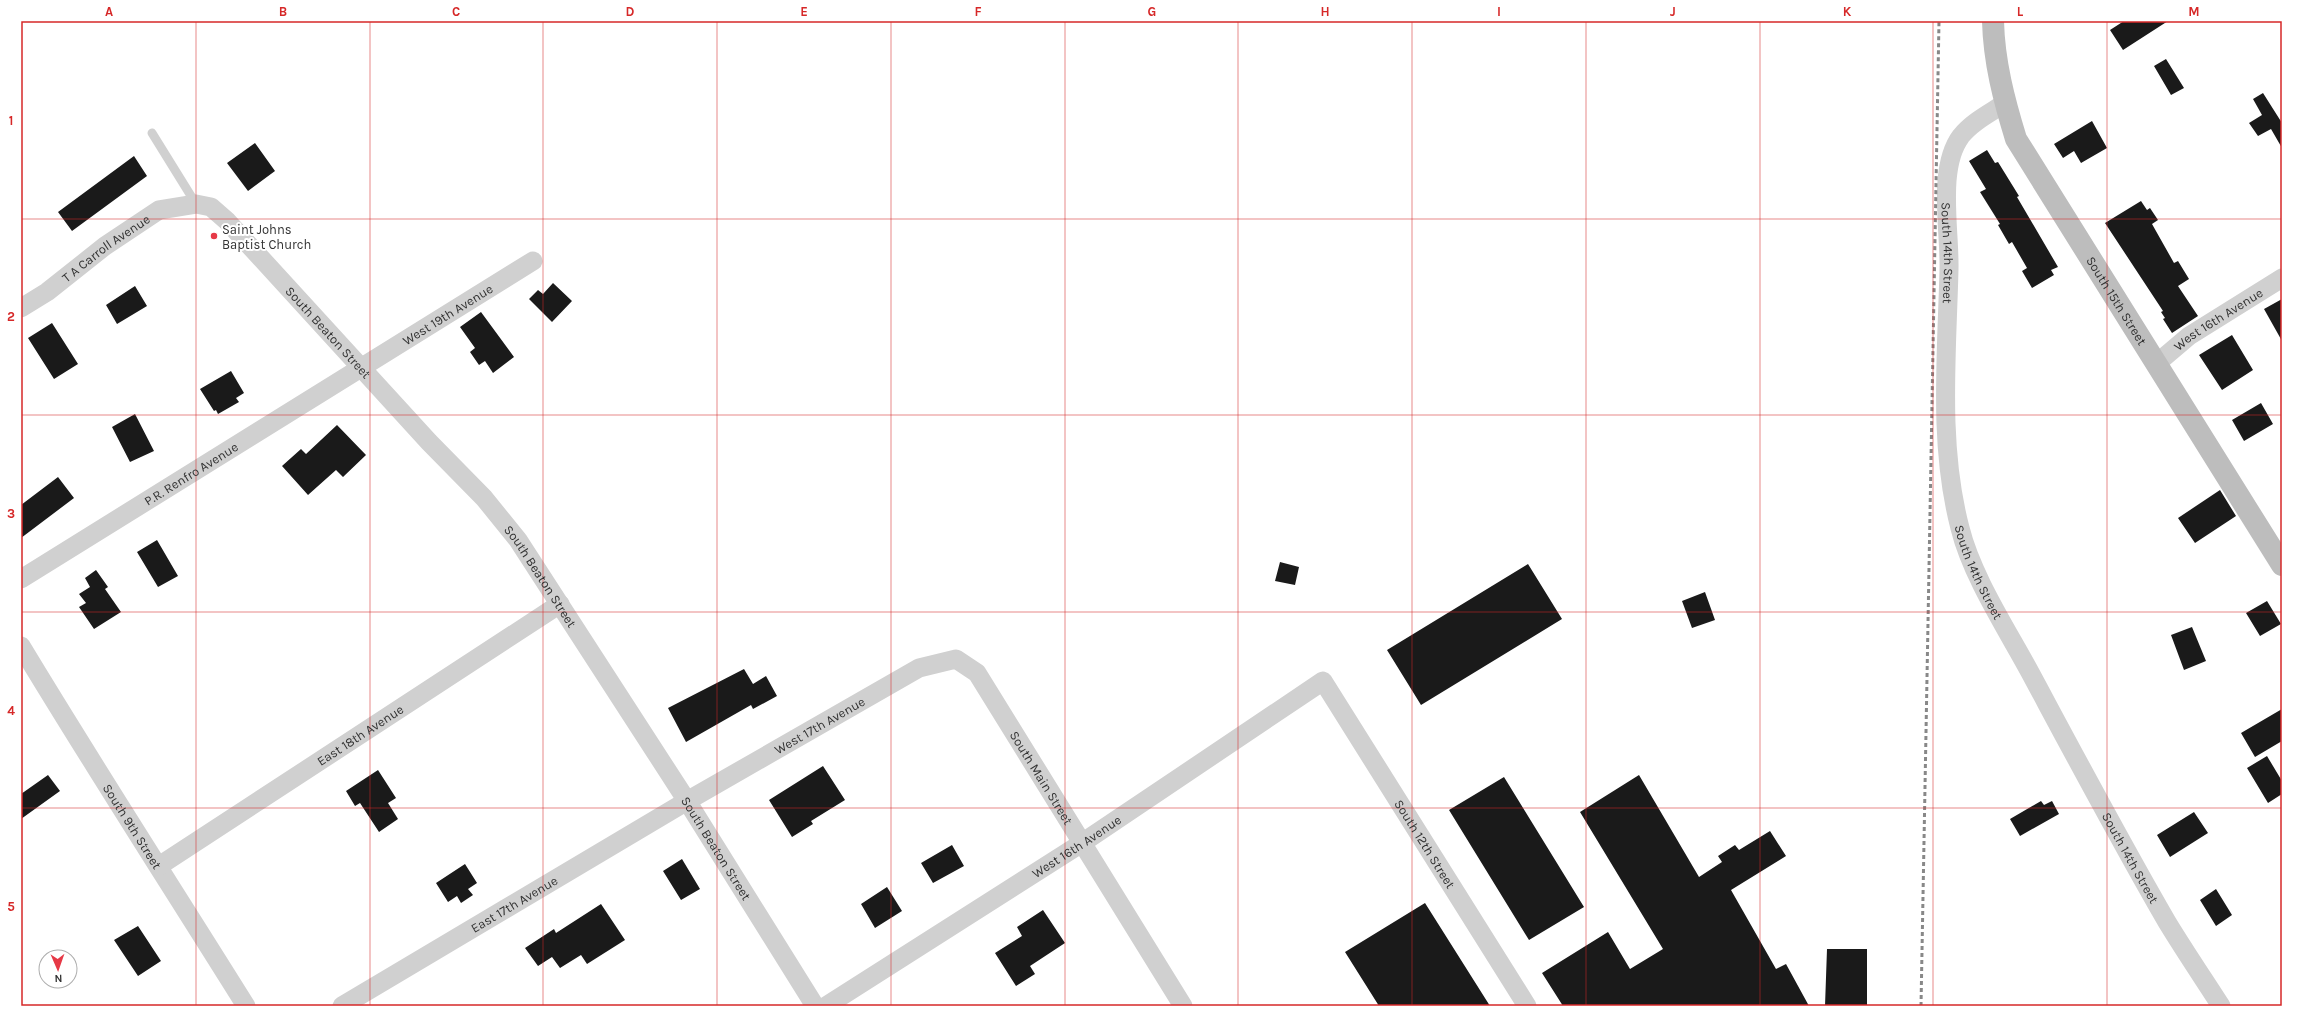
<svg xmlns="http://www.w3.org/2000/svg" width="2303" height="1027" viewBox="0 0 2303 1027" font-family="Karla,sans-serif">
<style>
.building{fill:#1a1a1a}
.lines{fill:none;stroke-linecap:round;stroke-linejoin:round}
.lane{stroke:#d0d0d0;stroke-width:9}
.street{stroke:#d0d0d0;stroke-width:19}
.secondary{stroke:#bdbdbd;stroke-width:22}
.rail{stroke:#888;stroke-width:3;stroke-dasharray:4 3;stroke-linecap:butt}
.grid{fill:none;stroke:#d62828;stroke-width:1;stroke-opacity:0.55}
.poi-dot{fill:#e63946;stroke:#fff;stroke-width:1.5}
.labels{text-anchor:middle;dominant-baseline:central;stroke-width:4;stroke-linejoin:round;paint-order:stroke}
.poi-label{font-size:13px;fill:#333;stroke:#fff;text-anchor:start}
.street-label{font-size:13px;fill:#333;stroke:#fff}
.neatline{fill:none;stroke:#d62828;stroke-width:1.5}
.grid-label{font-size:13px;text-anchor:middle;font-weight:bold;fill:#d62828}
</style>
<rect width="100%" height="100%" fill="#fff"/>
<path class="building" d="M 2124,21 L 2168,21 L 2123,50 L 2110,30 Z
M 2166,59 L 2184,88 L 2171,95 L 2154,66 Z
M 2263,93 L 2282,123 L 2282,148 L 2271,129 L 2258,136 L 2249,123 L 2262,115 L 2253,99 Z
M 2092,121 L 2107,148 L 2081,163 L 2074,151 L 2063,158 L 2054,144 Z
M 255,143 L 275,171 L 248,191 L 227,163 Z
M 1987,150 L 1995,163 L 1998,162 L 2019,196 L 2017,197 L 2058,267 L 2051,270 L 2054,275 L 2032,288 L 2022,271 L 2027,268 L 2012,242 L 2009,244 L 1998,225 L 2000,224 L 1980,192 L 1986,189 L 1969,161 Z
M 134,156 L 147,176 L 72,231 L 58,212 Z
M 2141,201 L 2147,210 L 2150,208 L 2158,220 L 2152,224 L 2174,263 L 2178,261 L 2189,279 L 2178,286 L 2198,316 L 2172,333 L 2163,319 L 2165,318 L 2161,312 L 2163,311 L 2105,223 Z
M 553,283 L 572,301 L 552,322 L 529,299 L 538,290 L 543,294 Z
M 135,286 L 147,306 L 117,324 L 106,305 Z
M 2282,299 L 2282,341 L 2264,309 Z
M 481,312 L 514,357 L 493,373 L 485,361 L 479,365 L 470,352 L 475,348 L 460,327 Z
M 52,323 L 78,364 L 54,379 L 28,338 Z
M 2232,335 L 2253,370 L 2222,390 L 2199,355 Z
M 231,371 L 244,393 L 236,398 L 239,402 L 218,414 L 216,410 L 214,411 L 200,389 Z
M 2261,403 L 2273,424 L 2244,441 L 2232,420 Z
M 135,414 L 154,451 L 130,462 L 112,427 Z
M 337,425 L 366,455 L 343,477 L 336,470 L 308,495 L 282,466 L 301,449 L 306,454 Z
M 58,477 L 74,498 L 21,538 L 21,505 Z
M 2220,490 L 2236,516 L 2195,543 L 2178,518 Z
M 157,540 L 178,576 L 158,587 L 137,552 Z
M 1280,562 L 1299,567 L 1295,585 L 1275,581 Z
M 1528,564 L 1562,619 L 1421,705 L 1387,650 Z
M 96,570 L 108,587 L 105,589 L 121,612 L 94,629 L 79,607 L 86,603 L 79,594 L 90,587 L 85,578 Z
M 1705,592 L 1715,620 L 1692,628 L 1682,601 Z
M 2267,601 L 2281,624 L 2260,636 L 2246,613 Z
M 2192,627 L 2206,661 L 2184,670 L 2171,635 Z
M 744,669 L 753,684 L 766,676 L 777,696 L 753,709 L 751,705 L 686,742 L 668,708 Z
M 2282,709 L 2282,741 L 2255,757 L 2241,733 Z
M 2267,756 L 2282,781 L 2282,794 L 2268,803 L 2247,768 Z
M 823,766 L 845,800 L 811,821 L 813,824 L 792,837 L 769,800 Z
M 378,770 L 396,798 L 388,803 L 398,819 L 379,832 L 360,803 L 355,806 L 346,791 Z
M 48,775 L 60,791 L 21,819 L 21,794 Z
M 1639,775 L 1699,877 L 1722,862 L 1718,856 L 1735,845 L 1739,850 L 1770,831 L 1786,856 L 1731,890 L 1776,969 L 1786,964 L 1809,1006 L 1563,1006 L 1542,973 L 1608,932 L 1630,969 L 1663,949 L 1580,812 Z
M 1504,777 L 1584,907 L 1529,940 L 1449,810 Z
M 2041,801 L 2044,805 L 2052,801 L 2059,814 L 2020,836 L 2010,819 Z
M 2194,812 L 2208,833 L 2170,857 L 2157,835 Z
M 952,845 L 964,866 L 933,883 L 921,863 Z
M 682,859 L 700,889 L 681,900 L 663,871 Z
M 465,864 L 477,883 L 468,889 L 473,895 L 461,903 L 457,896 L 448,902 L 436,883 Z
M 887,887 L 902,911 L 875,928 L 861,904 Z
M 2216,889 L 2232,915 L 2216,926 L 2200,900 Z
M 1425,903 L 1490,1006 L 1379,1006 L 1345,952 Z
M 601,904 L 625,940 L 587,964 L 581,955 L 560,968 L 552,957 L 538,966 L 525,948 L 554,929 L 556,933 Z
M 1043,910 L 1065,943 L 1030,966 L 1035,974 L 1016,986 L 995,953 L 1022,936 L 1017,927 Z
M 138,926 L 161,961 L 138,976 L 114,940 Z
M 1827,949 L 1867,949 L 1867,1006 L 1825,1006 Z"/>
<g class="lines">
<path class="lane" d="M 152,133 L 196,204"/>
<g class="street">
<path id="s1" d="M 2005,103 C 1990,113 1972,122 1961,136 C 1937,168 1950,230 1949,269 C 1947,354 1938,444 1960,528 C 1972,577 2008,631 2032,676 C 2076,758 2120,841 2167,922 C 2184,950 2203,978 2221,1006"/>
<path id="s2" d="M 21,308 L 47,292 L 105,246 L 159,210 L 196,204 L 211,207 L 227,221 L 429,442 L 484,498 L 518,540 L 687,801 L 815,1006"/>
<path id="s3" d="M 2156,364 L 2189,336 L 2282,278"/>
<path id="s4" d="M 21,579 L 533,261"/>
<path id="s5" d="M 21,646 C 94,767 171,886 246,1006"/>
<path id="s6" d="M 159,866 L 560,604"/>
<path id="s7" d="M 342,1006 L 687,801 L 919,668 L 956,659 L 977,673 L 1183,1006"/>
<path id="s8" d="M 826,1006 L 1082,843 L 1323,681 L 1527,1006"/>
</g>
<path class="secondary" id="s9" d="M 1993,21 C 1994,62 2004,100 2016,139 L 2282,565"/>
<path class="rail" d="M 1921,1006 L 1939,21"/>
</g>
<path class="grid" d="M 196,21 L 196,1006M 370,21 L 370,1006M 543,21 L 543,1006M 717,21 L 717,1006M 891,21 L 891,1006M 1065,21 L 1065,1006M 1238,21 L 1238,1006M 1412,21 L 1412,1006M 1586,21 L 1586,1006M 1760,21 L 1760,1006M 1933,21 L 1933,1006M 2107,21 L 2107,1006M 21,219 L 2282,219M 21,415 L 2282,415M 21,612 L 2282,612M 21,808 L 2282,808"/>
<circle class="poi-dot" cx="214" cy="236" r="4"/>
<g class="labels">
<g class="poi-label">
<text x="222" y="229">Saint Johns<tspan x="222" dy="15">Baptist Church</tspan></text>
</g>
<g class="street-label">
<text stroke="none"><textPath href="#s2" startOffset="104">T A Carroll Avenue</textPath></text>
<text stroke="none"><textPath href="#s1" startOffset="175">South 14th Street</textPath></text>
<text stroke="none"><textPath href="#s9" startOffset="311">South 15th Street</textPath></text>
<text stroke="none"><textPath href="#s4" startOffset="502">West 19th Avenue</textPath></text>
<text stroke="none"><textPath href="#s3" startOffset="77">West 16th Avenue</textPath></text>
<text stroke="none"><textPath href="#s2" startOffset="394">South Beaton Street</textPath></text>
<text stroke="none"><textPath href="#s4" startOffset="200">P.R. Renfro Avenue</textPath></text>
<text stroke="none"><textPath href="#s1" startOffset="499">South 14th Street</textPath></text>
<text stroke="none"><textPath href="#s2" startOffset="718">South Beaton Street</textPath></text>
<text stroke="none"><textPath href="#s7" startOffset="554">West 17th Avenue</textPath></text>
<text stroke="none"><textPath href="#s6" startOffset="240">East 18th Avenue</textPath></text>
<text stroke="none"><textPath href="#s7" startOffset="855">South Main Street</textPath></text>
<text stroke="none"><textPath href="#s5" startOffset="212">South 9th Street</textPath></text>
<text stroke="none"><textPath href="#s8" startOffset="786">South 12th Street</textPath></text>
<text stroke="none"><textPath href="#s8" startOffset="297">West 16th Avenue</textPath></text>
<text stroke="none"><textPath href="#s2" startOffset="1042">South Beaton Street</textPath></text>
<text stroke="none"><textPath href="#s1" startOffset="823">South 14th Street</textPath></text>
<text stroke="none"><textPath href="#s7" startOffset="200">East 17th Avenue</textPath></text>
</g>
</g>
<rect width="2303" height="1027" fill="none" stroke="#ffffff" stroke-width="44"/>
<g transform="translate(58 969) rotate(178)"><circle r="19" fill="#ffffff" stroke="#adadad"/>
<path d="M0-3L7 15L0 10L-7 15Z" fill="#e63946"/>
<text y="-6" font-size="11" font-weight="bold" text-anchor="middle" fill="#333333">N</text>
</g>
<rect x="22" y="22" width="2259" height="983" class="neatline"/>
<g class="grid-label">
<text x="109" y="16">A</text>
<text x="283" y="16">B</text>
<text x="456" y="16">C</text>
<text x="630" y="16">D</text>
<text x="804" y="16">E</text>
<text x="978" y="16">F</text>
<text x="1152" y="16">G</text>
<text x="1325" y="16">H</text>
<text x="1499" y="16">I</text>
<text x="1673" y="16">J</text>
<text x="1847" y="16">K</text>
<text x="2020" y="16">L</text>
<text x="2194" y="16">M</text>
<text x="11" y="125">1</text>
<text x="11" y="321">2</text>
<text x="11" y="518">3</text>
<text x="11" y="715">4</text>
<text x="11" y="911">5</text>
</g>
</svg>
